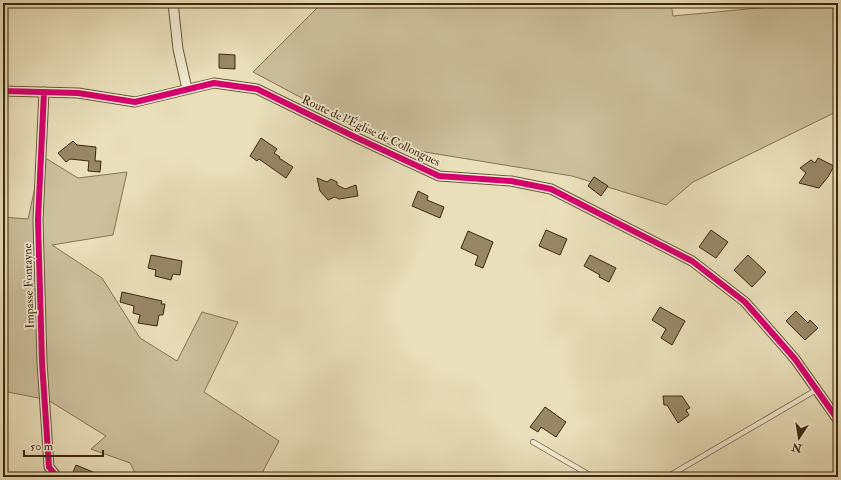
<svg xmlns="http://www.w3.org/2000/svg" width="841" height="480" viewBox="0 0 841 480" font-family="'IM FELL Double Pica',serif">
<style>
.green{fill:#ccc09d;stroke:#867455}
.building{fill:#978767;stroke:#3f280d}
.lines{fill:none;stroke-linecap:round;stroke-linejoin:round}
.lane-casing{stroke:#6a5638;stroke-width:6}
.street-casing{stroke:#6a5638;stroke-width:11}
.lane{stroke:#f1ead2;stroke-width:4.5}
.street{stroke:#f1ead2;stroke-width:9}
.cycleway-casing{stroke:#f1ead2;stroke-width:8}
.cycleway{stroke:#d6006c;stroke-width:6}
.labels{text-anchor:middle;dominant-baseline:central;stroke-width:3.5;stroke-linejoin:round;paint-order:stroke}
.street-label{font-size:12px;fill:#3f280d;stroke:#f1ead2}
</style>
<rect width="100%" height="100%" fill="#e9dfba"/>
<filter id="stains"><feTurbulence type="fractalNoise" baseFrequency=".005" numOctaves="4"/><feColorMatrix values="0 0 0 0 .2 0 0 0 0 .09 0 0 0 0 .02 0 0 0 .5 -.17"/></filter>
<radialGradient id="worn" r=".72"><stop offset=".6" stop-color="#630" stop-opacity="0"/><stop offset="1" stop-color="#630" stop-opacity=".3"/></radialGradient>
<path class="green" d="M 322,3 L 671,3 L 673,16 L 813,3 L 834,3 L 838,22 L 838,111 L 693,182 L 666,205 L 572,176 L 394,147 L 253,72 Z
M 42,156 L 78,178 L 127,172 L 113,235 L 52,245 L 102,278 L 140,338 L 177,361 L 202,312 L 238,322 L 204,392 L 279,441 L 260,477 L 137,477 L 130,463 L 91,449 L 106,436 L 48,400 L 3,391 L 3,217 L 28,219 Z"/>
<path class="building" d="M 219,54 L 235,55 L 235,69 L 219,68 Z
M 261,138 L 277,149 L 274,153 L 280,157 L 279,158 L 293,167 L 286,178 L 259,159 L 257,161 L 250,156 Z
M 73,141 L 77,145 L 96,147 L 95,161 L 101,161 L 100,172 L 88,171 L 89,161 L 70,159 L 66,162 L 58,153 Z
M 818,158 L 834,166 L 828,177 L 819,188 L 799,183 L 806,173 L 800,168 L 811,160 L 815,163 Z
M 594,177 L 608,186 L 601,196 L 588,186 Z
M 317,178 L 327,182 L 331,179 L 337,182 L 337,185 L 345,189 L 356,185 L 358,196 L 339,199 L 335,197 L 328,200 L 320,191 Z
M 418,191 L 428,196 L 427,200 L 444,207 L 440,218 L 412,206 Z
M 546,230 L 567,239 L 560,255 L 539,246 Z
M 711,230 L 728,242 L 716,258 L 699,247 Z
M 468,231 L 493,242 L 483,268 L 475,265 L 478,256 L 461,248 Z
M 151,255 L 182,261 L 180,275 L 173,274 L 171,280 L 155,276 L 156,270 L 148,268 Z
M 590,255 L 616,268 L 609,282 L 599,277 L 600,275 L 584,266 Z
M 748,255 L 766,272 L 752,287 L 734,270 Z
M 122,292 L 162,301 L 161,304 L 165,304 L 163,315 L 159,315 L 157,326 L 138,323 L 140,315 L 133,313 L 134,306 L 120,302 Z
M 660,307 L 685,321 L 672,345 L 661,338 L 666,329 L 652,320 Z
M 796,311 L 808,323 L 810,320 L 818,328 L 805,340 L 786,321 Z
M 663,396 L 682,396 L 690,408 L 686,410 L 689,415 L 678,423 L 667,405 L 664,405 Z
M 545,407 L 566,422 L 556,437 L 541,427 L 538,432 L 530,427 Z
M 76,465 L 105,477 L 71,477 Z"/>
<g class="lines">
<defs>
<path id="lane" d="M 533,442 L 593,477
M 667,477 L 816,390"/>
<path id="street" d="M 173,3 L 178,49 L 187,89
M 3,91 L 78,93 L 135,102 L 214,83 L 257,89 L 355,137 L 439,176 L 511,181 L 551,189 L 692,261 L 745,302 L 795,359 L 838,420
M 44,92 L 38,220 L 42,362 L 49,467 L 57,477"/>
</defs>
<use href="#lane" class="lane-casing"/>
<use href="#street" class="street-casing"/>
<use href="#lane" class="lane"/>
<use href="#street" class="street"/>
<defs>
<path id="cycleway" d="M 3,91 L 78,93 L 135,102 L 214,83 L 257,89 L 355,137 L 439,176 L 511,181 L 551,189 L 692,261 L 745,302 L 795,359 L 838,420
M 44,92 L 38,220 L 42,362 L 49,467 L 57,477"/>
</defs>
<use href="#cycleway" class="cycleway-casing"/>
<use href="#cycleway" class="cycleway"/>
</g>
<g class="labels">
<g class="street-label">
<text transform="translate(371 131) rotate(25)">Route de l’Église de Collongues</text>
<text transform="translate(29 286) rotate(-92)">Impasse Fontayne</text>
</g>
</g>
<rect width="841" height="480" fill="none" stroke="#e9dfba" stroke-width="16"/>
<rect x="4" y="4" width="833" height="472" fill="none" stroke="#3f280d" stroke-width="2"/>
<rect x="8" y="8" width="825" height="464" fill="none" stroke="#3f280d"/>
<g transform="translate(799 438) rotate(192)" stroke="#f1ead2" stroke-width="3" paint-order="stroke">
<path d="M0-3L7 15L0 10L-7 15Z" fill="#3f280d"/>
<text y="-6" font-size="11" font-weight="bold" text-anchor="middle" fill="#3f280d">N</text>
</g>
<path d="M24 450v6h79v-6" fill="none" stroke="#3f280d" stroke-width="2"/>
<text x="30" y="450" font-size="12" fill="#3f280d" stroke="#f1ead2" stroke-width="3" paint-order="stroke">50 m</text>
<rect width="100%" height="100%" filter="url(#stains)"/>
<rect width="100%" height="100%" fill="url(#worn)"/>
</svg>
